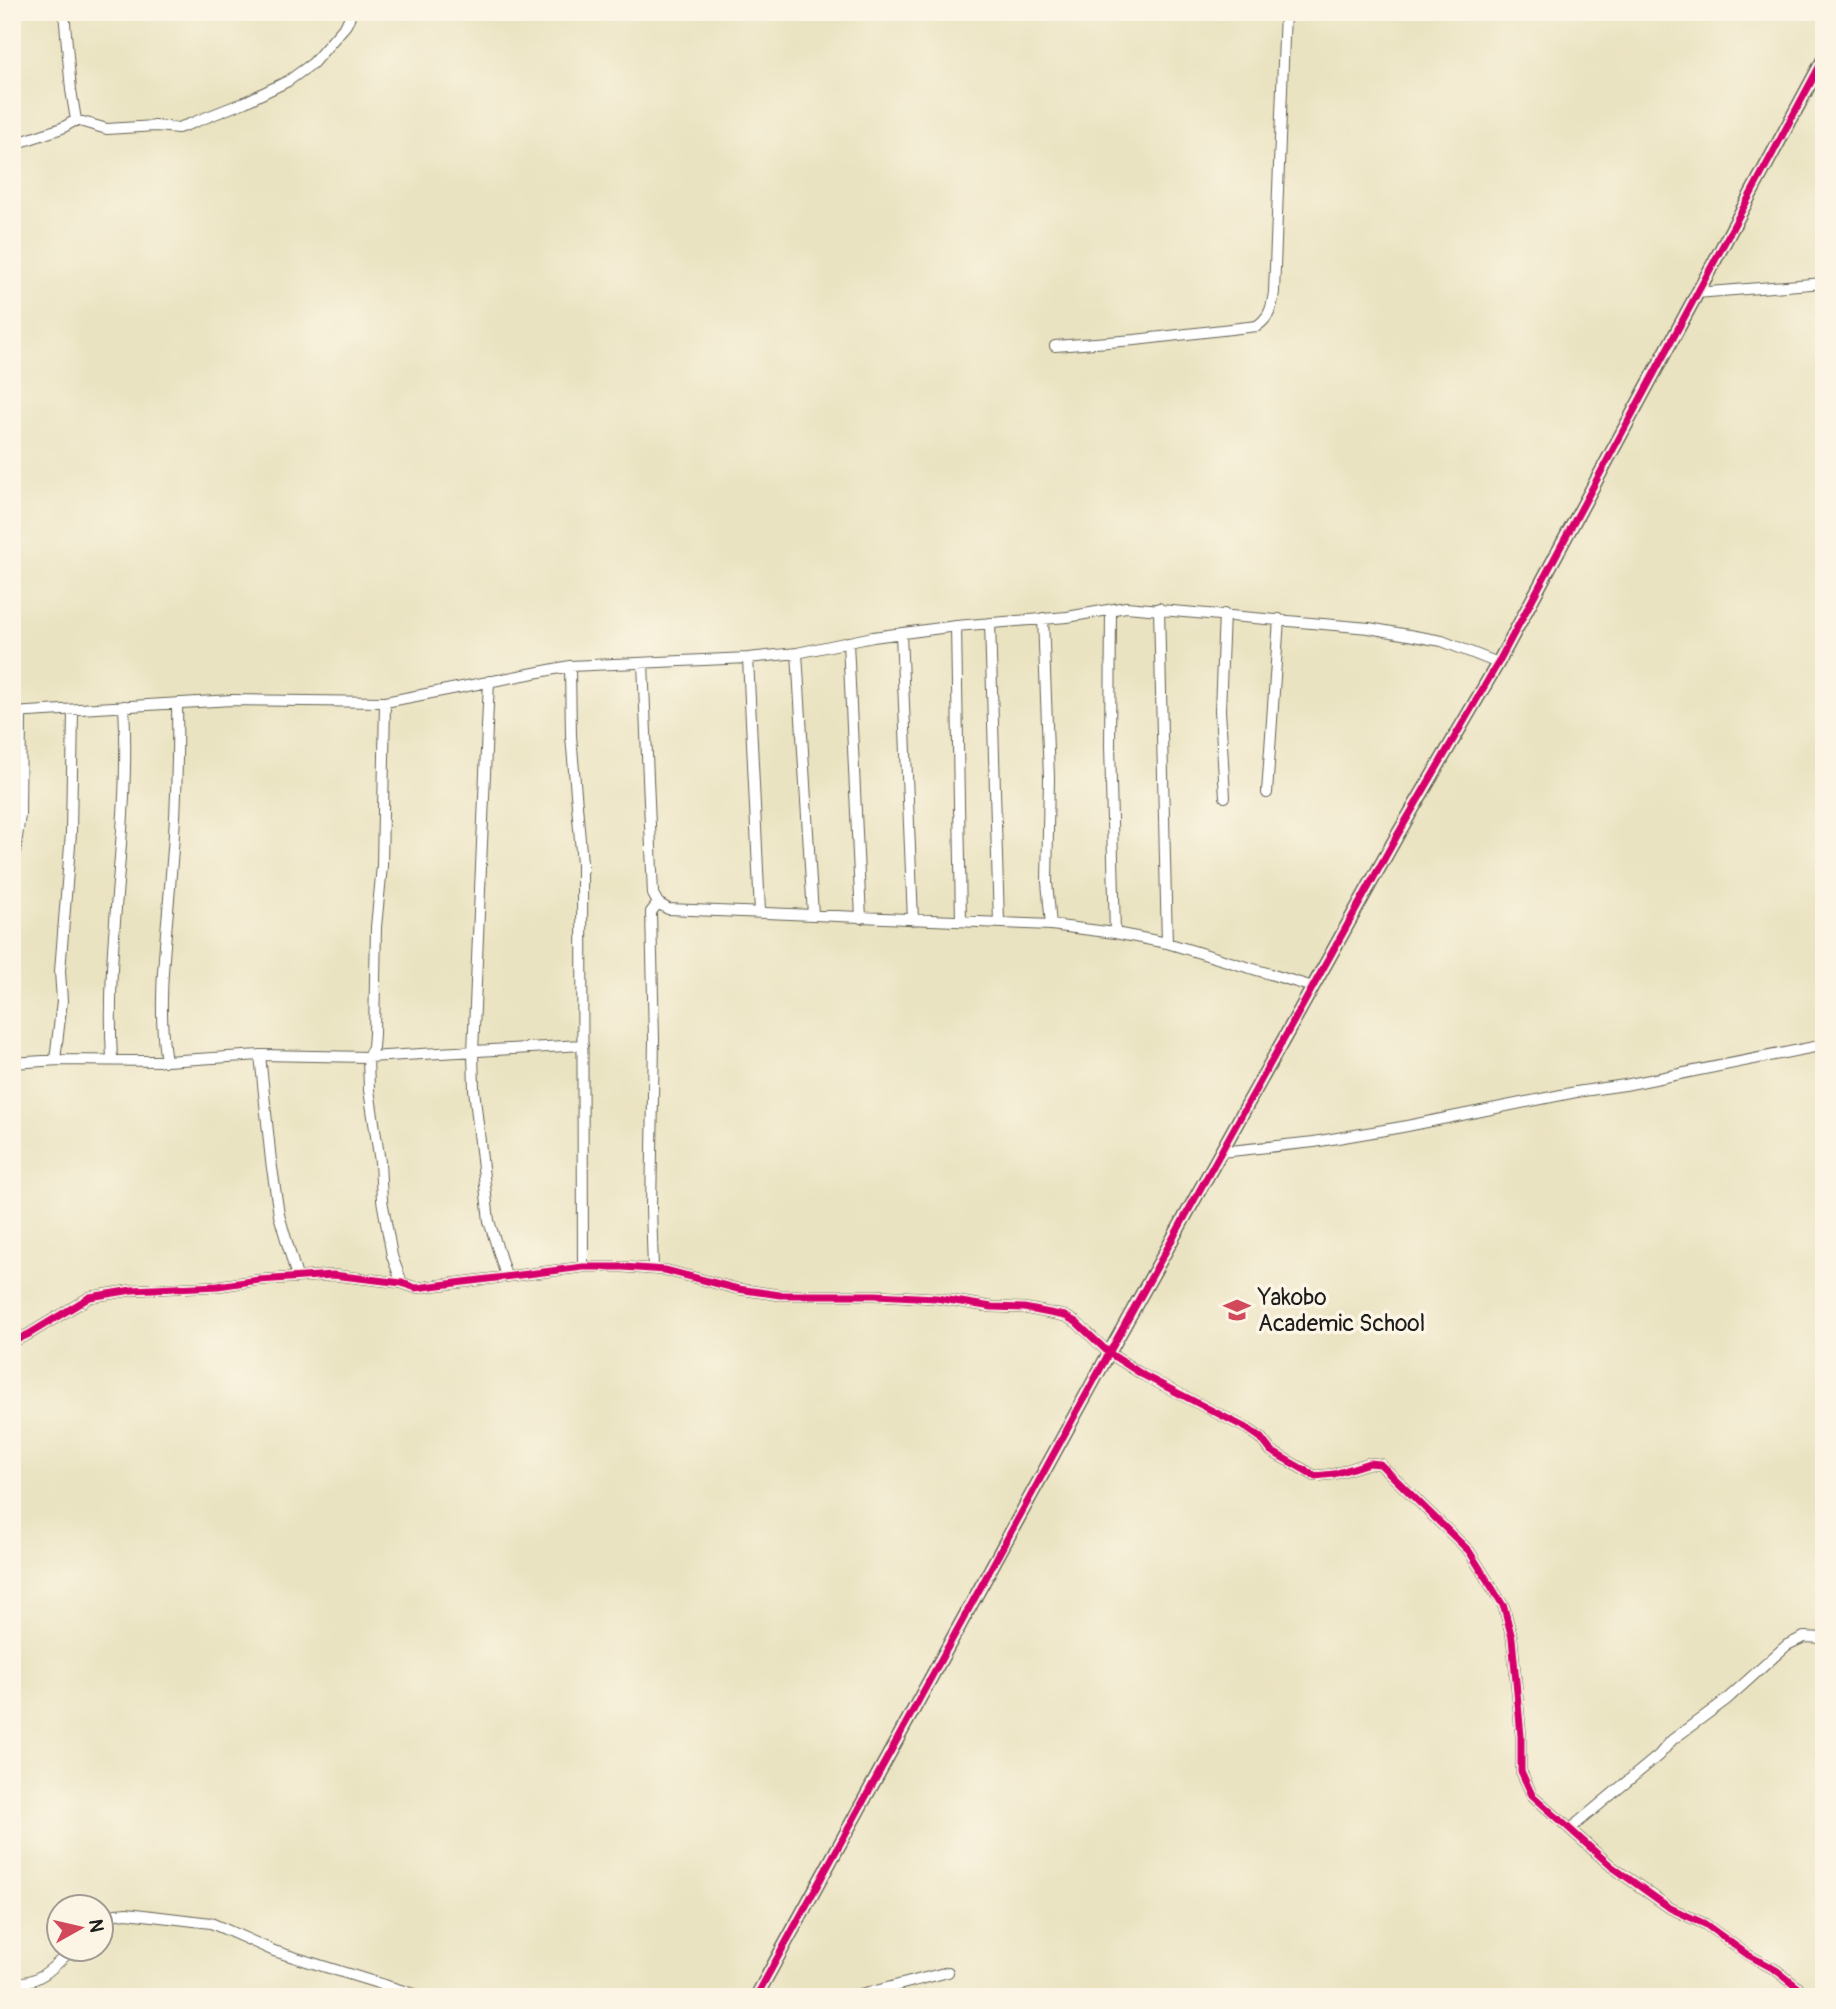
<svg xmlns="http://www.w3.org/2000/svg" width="1836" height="2009" viewBox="0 0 1836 2009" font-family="Pangolin,sans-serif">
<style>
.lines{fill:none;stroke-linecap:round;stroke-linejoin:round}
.minor-casing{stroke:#646256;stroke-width:12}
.tertiary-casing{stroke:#646256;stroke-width:15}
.minor{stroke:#fff;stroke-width:10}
.tertiary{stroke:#fff;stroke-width:12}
.cycleway-casing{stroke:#fcf5e5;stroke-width:11}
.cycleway{stroke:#d6006c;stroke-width:7}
.labels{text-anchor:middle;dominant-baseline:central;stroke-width:7;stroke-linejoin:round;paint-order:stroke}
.poi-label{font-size:23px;fill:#1c1c1c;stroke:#fcf5e5;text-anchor:start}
</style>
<rect width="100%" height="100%" fill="#fcf5e5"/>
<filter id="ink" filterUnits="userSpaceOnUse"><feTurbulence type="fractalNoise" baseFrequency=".0143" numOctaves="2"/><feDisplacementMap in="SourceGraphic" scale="14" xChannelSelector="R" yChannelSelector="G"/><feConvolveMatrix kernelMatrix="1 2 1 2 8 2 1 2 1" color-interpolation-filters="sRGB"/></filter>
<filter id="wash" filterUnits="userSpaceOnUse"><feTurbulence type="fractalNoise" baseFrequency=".00686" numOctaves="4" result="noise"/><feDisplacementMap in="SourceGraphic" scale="28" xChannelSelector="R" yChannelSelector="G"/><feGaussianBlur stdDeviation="1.57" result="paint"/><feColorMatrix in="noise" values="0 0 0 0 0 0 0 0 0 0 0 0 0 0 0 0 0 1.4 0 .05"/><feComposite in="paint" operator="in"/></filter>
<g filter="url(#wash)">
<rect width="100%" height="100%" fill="#eae3c1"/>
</g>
<g filter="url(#ink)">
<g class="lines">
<defs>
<path id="minor" d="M 64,12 L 71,90 L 76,120
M 12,145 L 62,128 L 76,120 L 107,129 L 155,126 L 178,128 L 187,125 L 245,102 L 288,81 L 313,63 L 346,25 L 352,12
M 1696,293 L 1824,283
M 1055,346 L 1135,340 L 1257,326 C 1270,317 1272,307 1274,292 L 1285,12
M 1159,608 L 1167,943
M 1111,610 L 1110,746 L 1115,933
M 1224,614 L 1220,710 L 1225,797
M 1043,618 L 1049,778 L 1047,882 L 1051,925
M 990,623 L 999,923
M 956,626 L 961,921
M 901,633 L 913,920
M 848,642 L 861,918
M 797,653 L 813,915
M 748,658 L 760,912
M 643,663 L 653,894 L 658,903 L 668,909 L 1051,925 L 1115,933 L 1167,943 L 1313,987
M 570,666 L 571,736 L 582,863 L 583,1267
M 489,681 L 473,1052 L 474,1089 L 489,1221 L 506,1276
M 385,702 L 382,866 L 376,927 L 374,1034 L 373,1047 L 368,1057 L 369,1090 L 380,1162 L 382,1200 L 392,1256 L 402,1283
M 12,713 L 232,700 L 385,702 L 570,666 L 748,658 L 797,653 L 873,637 L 956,626 L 1067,617 L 1126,607 L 1369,628 L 1442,641 L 1498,663
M 1267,793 L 1279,619
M 12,875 L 20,815 L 21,713
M 260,1055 L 271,1161 L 279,1215 L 297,1277
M 112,1059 C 105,941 131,824 124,706
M 55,1060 L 62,1001 L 60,971 L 71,833 L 73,711
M 166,1061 C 156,1003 167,933 171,874 C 176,817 178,760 177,703
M 12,1063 L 59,1060 L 166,1061 L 260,1055 L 368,1057 L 583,1045
M 1221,1152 L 1314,1142 L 1402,1127 L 1576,1092 L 1625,1085 L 1824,1045
M 653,1269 L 651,1208 L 654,1039 L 651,912 L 658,903
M 12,1342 L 29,1334 L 90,1297 L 132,1290 L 218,1286 L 259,1280 L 333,1275 L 402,1283 L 416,1288 L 583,1267 L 623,1267 L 665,1270 L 738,1289 L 780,1295 L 876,1295 L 936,1298 L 992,1307 L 1024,1308 L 1065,1316 L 1076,1322 L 1109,1353 L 1143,1375 L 1248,1429 L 1261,1438 L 1271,1451 L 1315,1476 L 1334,1474 L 1369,1463 L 1380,1464 L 1469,1551 L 1504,1607 L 1512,1638 L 1521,1736 L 1521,1771 L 1532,1795 L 1611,1866 L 1670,1908 L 1705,1924 L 1748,1955 L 1776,1970 L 1810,1997
M 1570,1829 L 1659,1755 L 1672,1740 L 1726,1700 L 1787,1645 L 1804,1637 L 1824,1638
M 102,1922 L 116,1914 L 127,1913 L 211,1923 L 274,1951 L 423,1997
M 12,1983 C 39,1984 53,1968 71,1950
M 853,1997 L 948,1972"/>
<path id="tertiary" d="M 756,1997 L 1109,1353 L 1398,834 L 1498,663 L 1824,58"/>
</defs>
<use href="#minor" class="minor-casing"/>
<use href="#tertiary" class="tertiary-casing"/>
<use href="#minor" class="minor"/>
<use href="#tertiary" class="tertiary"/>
<defs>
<path id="cycleway" d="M 12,1342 L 29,1334 L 90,1297 L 132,1290 L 218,1286 L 259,1280 L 333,1275 L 402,1283 L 416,1288 L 583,1267 L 623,1267 L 665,1270 L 738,1289 L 780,1295 L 876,1295 L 936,1298 L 992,1307 L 1024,1308 L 1065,1316 L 1076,1322 L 1109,1353 L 1143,1375 L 1248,1429 L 1261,1438 L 1271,1451 L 1315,1476 L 1334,1474 L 1369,1463 L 1380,1464 L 1469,1551 L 1504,1607 L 1512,1638 L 1521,1736 L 1521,1771 L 1532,1795 L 1611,1866 L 1670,1908 L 1705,1924 L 1748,1955 L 1776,1970 L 1810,1997
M 756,1997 L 1109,1353 L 1398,834 L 1498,663 L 1824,58"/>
</defs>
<use href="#cycleway" class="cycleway-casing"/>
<use href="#cycleway" class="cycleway"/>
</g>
</g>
<defs>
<symbol id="school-bare" viewBox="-9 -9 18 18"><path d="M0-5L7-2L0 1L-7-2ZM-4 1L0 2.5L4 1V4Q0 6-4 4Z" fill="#d1495b" stroke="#fcf5e5" stroke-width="2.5" paint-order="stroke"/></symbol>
</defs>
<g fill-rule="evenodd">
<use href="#school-bare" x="1218" y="1291" width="38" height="38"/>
</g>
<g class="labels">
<g class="poi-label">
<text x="1258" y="1297">Yakobo<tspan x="1258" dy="26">Academic School</tspan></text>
</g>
</g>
<rect width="1836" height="2009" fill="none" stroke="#fcf5e5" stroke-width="42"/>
<g transform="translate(80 1928) rotate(82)"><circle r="33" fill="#fcf5e5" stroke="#a29e95" stroke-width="2"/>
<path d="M0-5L12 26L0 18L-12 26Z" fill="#d1495b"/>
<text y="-10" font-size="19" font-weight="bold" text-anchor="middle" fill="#1c1c1c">N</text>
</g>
</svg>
